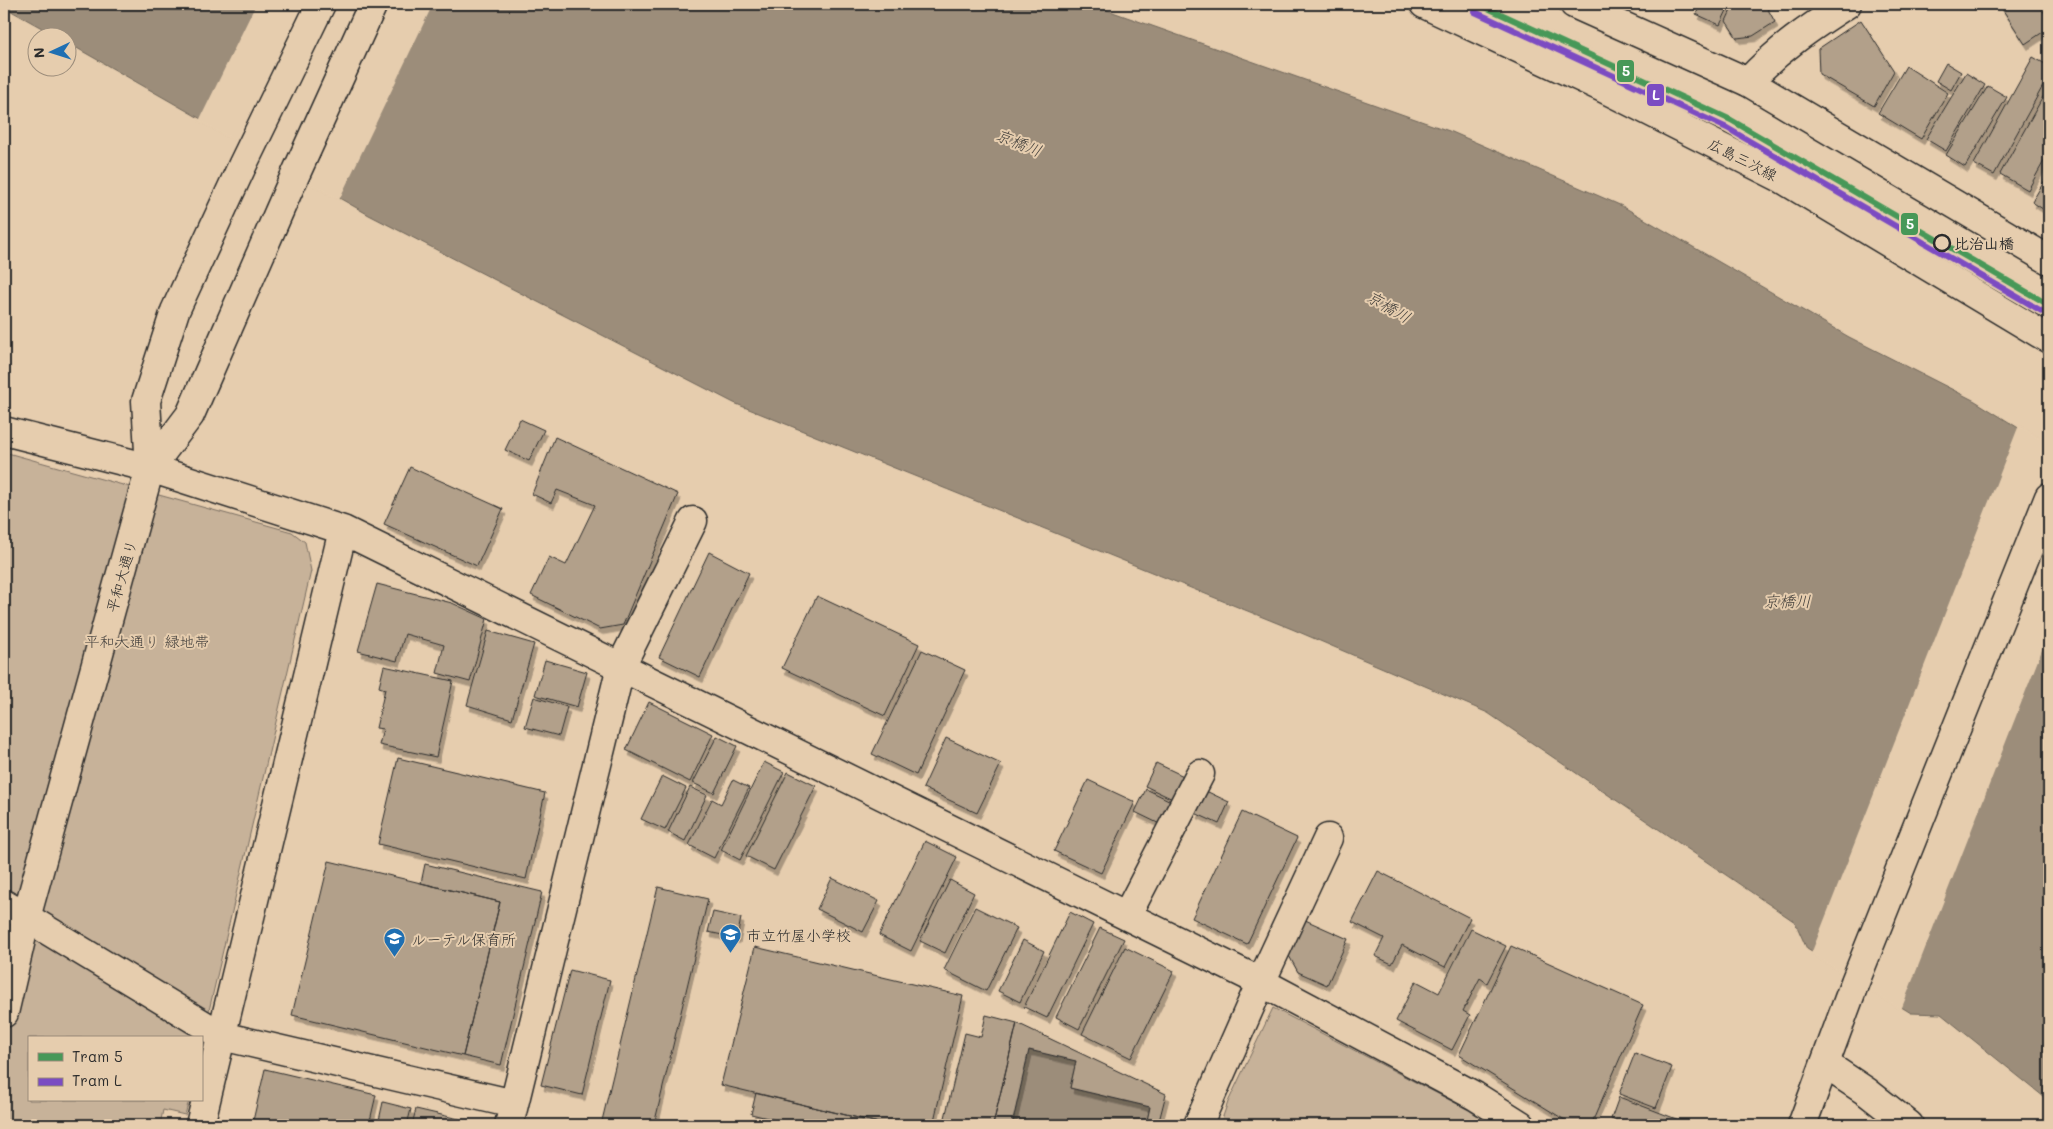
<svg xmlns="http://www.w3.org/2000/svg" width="2053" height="1129" viewBox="0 0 2053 1129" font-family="Mali,'Klee One',sans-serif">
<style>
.green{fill:#c7b299;stroke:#796e62}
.water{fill:#9c8d7a;stroke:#6f665a}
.pier{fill:#e6cdae}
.building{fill:#b2a08a;stroke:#2b2b2b;filter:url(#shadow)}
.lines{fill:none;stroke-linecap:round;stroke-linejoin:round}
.street-casing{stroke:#2b2b2b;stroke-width:31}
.secondary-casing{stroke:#2b2b2b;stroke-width:31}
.primary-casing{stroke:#2b2b2b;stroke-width:31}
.street{stroke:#e6cdae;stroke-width:28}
.secondary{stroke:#e6cdae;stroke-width:28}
.primary{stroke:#e6cdae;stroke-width:28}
.tram-1-casing{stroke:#e6cdae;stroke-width:10}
.tram-2-casing{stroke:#e6cdae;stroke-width:10}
.tram-1{stroke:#479858;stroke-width:6}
.tram-2{stroke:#7b4cc2;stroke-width:6}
.stop-dot{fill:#e6cdae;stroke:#2b2b2b;stroke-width:2.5}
.labels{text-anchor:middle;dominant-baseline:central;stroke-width:4;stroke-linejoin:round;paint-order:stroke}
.street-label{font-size:15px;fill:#2b2b2b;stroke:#e6cdae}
.stop-label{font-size:15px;font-weight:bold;fill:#2b2b2b;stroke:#e6cdae;text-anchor:start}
.park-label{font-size:15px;fill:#423f3c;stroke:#e6cdae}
.poi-label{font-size:15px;fill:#2b2b2b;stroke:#e6cdae;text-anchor:start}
.water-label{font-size:16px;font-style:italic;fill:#423f3b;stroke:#e6cdae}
.line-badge{stroke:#e6cdae;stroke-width:2}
.badge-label{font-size:14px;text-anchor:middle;font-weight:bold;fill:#fff}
</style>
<defs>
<filter id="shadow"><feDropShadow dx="3" dy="5.5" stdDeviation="0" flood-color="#0004"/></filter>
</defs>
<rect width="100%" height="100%" fill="#e6cdae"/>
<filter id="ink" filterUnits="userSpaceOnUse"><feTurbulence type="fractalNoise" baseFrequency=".02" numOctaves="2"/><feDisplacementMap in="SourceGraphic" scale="10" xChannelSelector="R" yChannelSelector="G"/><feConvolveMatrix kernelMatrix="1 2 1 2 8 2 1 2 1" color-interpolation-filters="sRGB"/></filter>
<g filter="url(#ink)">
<path class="green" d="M 4,452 L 292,532 L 305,542 L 311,571 L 201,1045 L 201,1038 L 29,1038 L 29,1100 L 189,1100 L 185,1115 L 163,1110 L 160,1125 L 4,1125 Z
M 1273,1008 L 1467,1109 L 1492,1125 L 1220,1125 L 1228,1102 Z"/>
<path class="water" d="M 4,4 L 1090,4 L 1452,132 L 1622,206 L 1849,337 L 1975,401 L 2049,447 L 2049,1101 L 1941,1014 L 1911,1013 L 1807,949 L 1795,922 L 1488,713 L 1292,629 L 734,403 L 369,215 L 68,43 L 68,38 L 58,37 L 4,7 Z
M 1029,1050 L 1076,1061 L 1070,1088 L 1150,1107 L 1146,1125 L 1012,1125 Z"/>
<path class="pier" d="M 256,4 L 433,4 L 339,200 L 199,121 Z
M 2019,425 L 2049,444 L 2049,632 L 1901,1010 L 1811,954 Z"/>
<path class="building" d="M 1701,4 L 1730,4 L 1720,25 L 1696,14 Z
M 1734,4 L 1765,4 L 1775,22 L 1753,36 L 1737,38 L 1726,21 Z
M 1999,4 L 2039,4 L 2049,20 L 2049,28 L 2025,44 Z
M 1861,20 L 1894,71 L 1874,106 L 1819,74 L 1818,49 Z
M 2033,57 L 2049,66 L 2049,75 L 1994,175 L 1974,164 Z
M 1946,63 L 1961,72 L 1951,90 L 1936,81 Z
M 1906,66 L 1948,93 L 1921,139 L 1878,113 Z
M 1966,73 L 1985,85 L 1946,151 L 1926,139 Z
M 1988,86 L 2007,97 L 1965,167 L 1946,155 Z
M 2049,86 L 2049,152 L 2028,190 L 2000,174 Z
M 2049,173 L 2049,213 L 2032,202 Z
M 520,419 L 544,430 L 529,461 L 505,450 Z
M 555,437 L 678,494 L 623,625 L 600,629 L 531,595 L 549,557 L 566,565 L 595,505 L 557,490 L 551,503 L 532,494 Z
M 410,467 L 503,509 L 477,566 L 384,524 Z
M 709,552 L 749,573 L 700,677 L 659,657 Z
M 377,584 L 452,603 L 487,619 L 470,682 L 437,673 L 444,645 L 405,634 L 397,661 L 358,651 Z
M 817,596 L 919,644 L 885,716 L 782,668 Z
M 488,631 L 534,644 L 512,719 L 467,705 Z
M 922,650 L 965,670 L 916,775 L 872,754 Z
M 545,660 L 587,672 L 577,707 L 535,695 Z
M 384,666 L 453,681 L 436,757 L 379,745 L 383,729 L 376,728 L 385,689 L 379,687 Z
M 534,697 L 567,707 L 559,736 L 525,727 Z
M 649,702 L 713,734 L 690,782 L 626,750 Z
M 717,736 L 737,746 L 714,793 L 693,783 Z
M 946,738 L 1001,764 L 977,813 L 923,788 Z
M 398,758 L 545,793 L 526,879 L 378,844 Z
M 764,762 L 784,772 L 740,860 L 721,850 Z
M 1156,763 L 1192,780 L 1181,803 L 1145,786 Z
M 788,772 L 816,786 L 774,870 L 746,856 Z
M 662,776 L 686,788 L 665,830 L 641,819 Z
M 733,780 L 749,788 L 714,858 L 689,845 L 712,799 L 721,804 Z
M 1088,780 L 1135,802 L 1101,873 L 1054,851 Z
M 690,787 L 707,795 L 685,841 L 668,832 Z
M 1146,789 L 1177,804 L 1166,827 L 1135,812 Z
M 1206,791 L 1229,802 L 1219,824 L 1195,813 Z
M 1242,812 L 1297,838 L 1247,944 L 1192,918 Z
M 925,841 L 957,857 L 911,951 L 879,935 Z
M 329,861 L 500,902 L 463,1056 L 292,1015 Z
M 425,864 L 542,892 L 501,1065 L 463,1056 L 500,902 L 421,883 Z
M 1378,871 L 1470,918 L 1445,967 L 1402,945 L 1392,964 L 1375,956 L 1384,938 L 1352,922 Z
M 832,878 L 879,901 L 863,932 L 817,909 Z
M 950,880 L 974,893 L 945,953 L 920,941 Z
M 658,887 L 708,899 L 654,1125 L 601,1125 Z
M 975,907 L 1017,928 L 986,991 L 944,970 Z
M 713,912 L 741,918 L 737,938 L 708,932 Z
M 1070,912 L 1093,924 L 1047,1018 L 1024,1007 Z
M 1303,919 L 1348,939 L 1327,985 L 1298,972 L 1288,954 Z
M 1100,928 L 1124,939 L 1079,1029 L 1056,1017 Z
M 1471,929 L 1506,946 L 1487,983 L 1480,978 L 1463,1011 L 1470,1015 L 1452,1050 L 1396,1021 L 1416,981 L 1439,993 Z
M 1023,940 L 1044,951 L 1020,1002 L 998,991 Z
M 1511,946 L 1643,1005 L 1591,1125 L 1573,1125 L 1459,1055 Z
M 755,947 L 963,996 L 933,1125 L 887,1125 L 721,1085 Z
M 1125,947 L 1174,971 L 1131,1058 L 1082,1034 Z
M 570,970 L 610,980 L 582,1095 L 541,1085 Z
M 986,1015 L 1017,1023 L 993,1125 L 958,1125 L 944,1122 L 965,1033 L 981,1037 Z
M 1017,1023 L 1166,1094 L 1158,1125 L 1146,1125 L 1150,1107 L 1070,1088 L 1076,1061 L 1029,1050 L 1012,1125 L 993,1125 Z
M 1635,1053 L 1672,1067 L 1656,1108 L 1619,1094 Z
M 265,1069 L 376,1095 L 369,1125 L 252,1125 Z
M 756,1093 L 887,1125 L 797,1125 L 751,1114 Z
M 1619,1097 L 1692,1125 L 1626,1125 L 1611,1119 Z
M 383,1102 L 411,1109 L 407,1125 L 378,1125 Z
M 416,1109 L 463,1120 L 462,1125 L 412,1125 Z"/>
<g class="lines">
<defs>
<path id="street" d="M 1748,82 C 1777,50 1811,27 1847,4
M 4,431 L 150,468 L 343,530 L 1261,982 L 1475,1096 L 1521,1125
M 4,904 L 222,1036 L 514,1104
M 1127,915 L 1200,774
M 1825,1064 L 1867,1092 L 1909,1125
M 200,1125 L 343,530
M 509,1125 L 621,666 L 693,521
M 1198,1125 L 1261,982 L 1328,838"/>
<path id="secondary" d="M 150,468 L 146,401 L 175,311 L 243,164 L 321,4
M 4,1013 L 26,918 L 150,468 L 190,415 L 288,191 L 373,4
M 1802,1125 L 1855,982 L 2049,497"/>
<path id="primary" d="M 1424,4 L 1601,87 L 1781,178 L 2049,339
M 1574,4 L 1748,82 L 2049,260"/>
</defs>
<use href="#street" class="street-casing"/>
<use href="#secondary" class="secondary-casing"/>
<use href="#primary" class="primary-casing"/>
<use href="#street" class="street"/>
<use href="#secondary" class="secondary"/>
<use href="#primary" class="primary"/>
<defs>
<path id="tram-1" d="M 1479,4 L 1731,120 L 2049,305"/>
<path id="tram-2" d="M 1475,12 L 1727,128 L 2045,313"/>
</defs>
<use href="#tram-1" class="tram-1-casing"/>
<use href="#tram-2" class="tram-2-casing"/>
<use href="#tram-1" class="tram-1"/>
<use href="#tram-2" class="tram-2"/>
</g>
</g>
<defs>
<symbol id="school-pin" viewBox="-11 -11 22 30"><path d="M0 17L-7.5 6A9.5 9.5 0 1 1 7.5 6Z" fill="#1f6fb2" stroke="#e6cdae"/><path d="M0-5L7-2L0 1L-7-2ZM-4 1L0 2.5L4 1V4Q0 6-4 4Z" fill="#fff"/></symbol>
</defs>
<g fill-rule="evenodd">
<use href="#school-pin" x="718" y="922" width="25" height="34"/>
<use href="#school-pin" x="382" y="926" width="25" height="34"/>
</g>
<circle class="stop-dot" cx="1942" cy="243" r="8"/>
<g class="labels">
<g class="street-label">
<text transform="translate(1743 159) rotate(27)">広島三次線</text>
<text transform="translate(121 576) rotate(-74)">平和大通り</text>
</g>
<g class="stop-label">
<text x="1954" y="243">比治山橋</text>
</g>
<g class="park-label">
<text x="147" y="641">平和大通り 緑地帯</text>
</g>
<g class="poi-label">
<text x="746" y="935">市立竹屋小学校</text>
<text x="411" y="939">ルーテル保育所</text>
</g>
<g class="water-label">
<text transform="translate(1019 142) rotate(22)">京橋川</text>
<text transform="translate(1389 306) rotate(30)">京橋川</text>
<text x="1787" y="600">京橋川</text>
</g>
</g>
<g class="line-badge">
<rect x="1616" y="59" width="19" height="24" rx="5" fill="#479858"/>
<rect x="1646" y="83" width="19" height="24" rx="5" fill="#7b4cc2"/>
<rect x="1900" y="212" width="19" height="24" rx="5" fill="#479858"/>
</g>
<g class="badge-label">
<text x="1626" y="76">5</text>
<text x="1656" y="100">L</text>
<text x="1910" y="229">5</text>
</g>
<rect width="2053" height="1129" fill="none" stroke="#e6cdae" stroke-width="20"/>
<rect x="10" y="10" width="2033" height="1109" fill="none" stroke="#2b2b2b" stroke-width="2" filter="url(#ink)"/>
<rect x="28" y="1036" width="175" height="65" fill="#e6cdae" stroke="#9b8c7a"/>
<rect x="38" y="1053" width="25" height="8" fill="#479858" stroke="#9b8c7a"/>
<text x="72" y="1062" font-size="15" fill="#2b2b2b">Tram 5</text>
<rect x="38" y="1078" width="25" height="8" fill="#7b4cc2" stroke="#9b8c7a"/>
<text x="72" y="1086" font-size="15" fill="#2b2b2b">Tram L</text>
<g transform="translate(52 52) rotate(266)"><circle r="24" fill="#e6cdae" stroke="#9b8c7a"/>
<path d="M0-4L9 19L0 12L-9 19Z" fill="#1f6fb2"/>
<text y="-8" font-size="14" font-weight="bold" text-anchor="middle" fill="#2b2b2b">N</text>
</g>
</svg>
